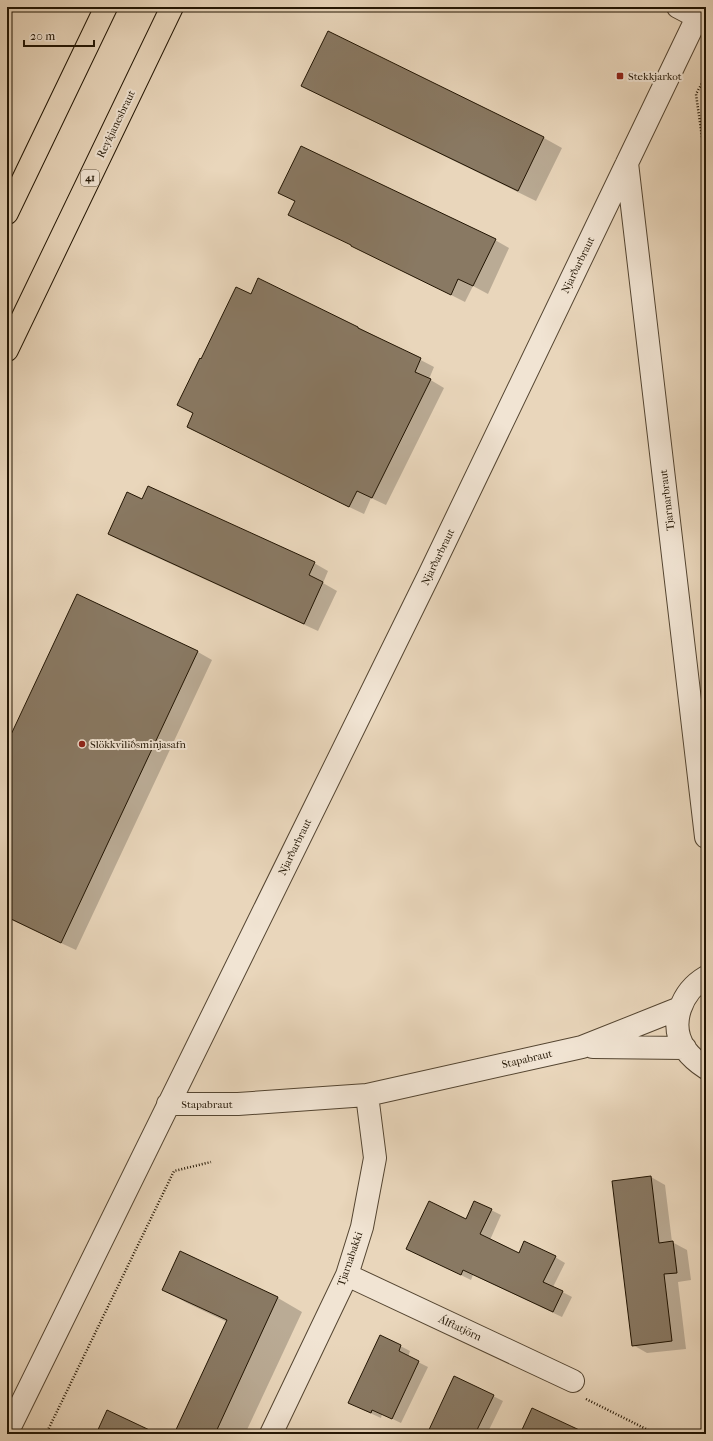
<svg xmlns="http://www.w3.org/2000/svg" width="713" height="1441" viewBox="0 0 713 1441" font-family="'IM FELL French Canon',serif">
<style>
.shadow{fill:#0003}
.building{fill:#897963;stroke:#221503}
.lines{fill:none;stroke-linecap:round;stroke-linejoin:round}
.minor-casing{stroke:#544531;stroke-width:24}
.highway-casing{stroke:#221503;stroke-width:24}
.path{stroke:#221503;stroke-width:2.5;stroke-dasharray:1 2;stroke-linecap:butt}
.minor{stroke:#f1e4d3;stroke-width:22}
.highway{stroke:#e9d6bb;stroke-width:22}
.poi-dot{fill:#8f2418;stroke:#f1e4d3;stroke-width:1.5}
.labels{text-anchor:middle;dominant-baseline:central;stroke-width:4;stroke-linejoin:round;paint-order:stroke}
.shield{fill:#f1e4d3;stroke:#605341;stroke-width:1}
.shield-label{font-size:10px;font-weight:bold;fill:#221503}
.poi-label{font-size:11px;fill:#221503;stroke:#f1e4d3;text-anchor:start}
.street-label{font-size:11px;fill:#221503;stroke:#f1e4d3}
</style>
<rect width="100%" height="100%" fill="#e9d6bb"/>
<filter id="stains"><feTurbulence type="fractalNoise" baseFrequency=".005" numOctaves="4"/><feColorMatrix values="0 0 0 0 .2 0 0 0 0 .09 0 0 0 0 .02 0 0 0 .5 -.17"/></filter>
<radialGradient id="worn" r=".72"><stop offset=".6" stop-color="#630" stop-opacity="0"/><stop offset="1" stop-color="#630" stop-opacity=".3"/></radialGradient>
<path class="shadow" d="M 303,85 L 544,138 L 562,148 L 536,201 L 321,96 Z
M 280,193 L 495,240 L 509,248 L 488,294 L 473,286 L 465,302 L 290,214 L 295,202 Z
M 251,295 L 358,327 L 434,367 L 429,379 L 444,388 L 386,505 L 371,498 L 364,514 L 330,498 L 179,405 L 202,360 Z
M 142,500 L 314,563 L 328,571 L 323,583 L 337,591 L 318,631 L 123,542 L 109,534 Z
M 78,596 L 198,652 L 212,660 L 76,950 L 7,918 L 7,745 Z
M 651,1177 L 665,1185 L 672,1242 L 687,1250 L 691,1280 L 678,1282 L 686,1349 L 647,1353 L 633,1345 Z
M 475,1202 L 501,1215 L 490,1240 L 520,1254 L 555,1257 L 565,1263 L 553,1287 L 572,1297 L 562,1317 L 473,1275 L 471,1280 L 408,1249 L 466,1220 Z
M 180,1253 L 278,1298 L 302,1312 L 245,1434 L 175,1434 L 227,1322 L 187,1303 L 163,1290 Z
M 381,1336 L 410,1351 L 408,1357 L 428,1367 L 401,1423 L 382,1414 L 381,1418 L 359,1408 Z
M 493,1396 L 503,1401 L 487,1434 L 439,1434 Z"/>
<path class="building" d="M 328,31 L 544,137 L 518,191 L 301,86 Z
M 301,146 L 496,239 L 473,286 L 458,279 L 451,295 L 351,246 L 351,245 L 288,215 L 295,201 L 278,193 Z
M 258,278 L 358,327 L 358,328 L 421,358 L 415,372 L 431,379 L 372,498 L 357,491 L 349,507 L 187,427 L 193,413 L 177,405 L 200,358 L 201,359 L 236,287 L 251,294 Z
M 148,486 L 315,562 L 309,575 L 323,582 L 304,624 L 108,534 L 127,492 L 142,499 Z
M 77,594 L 198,651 L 61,943 L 7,917 L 7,743 Z
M 651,1176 L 659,1243 L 673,1241 L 677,1273 L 664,1274 L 672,1341 L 632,1346 L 612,1181 Z
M 429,1201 L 466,1219 L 474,1201 L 492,1209 L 480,1234 L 519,1253 L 524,1241 L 556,1256 L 543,1282 L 563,1291 L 553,1312 L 463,1270 L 461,1275 L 406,1249 Z
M 180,1251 L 278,1297 L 215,1434 L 174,1434 L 227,1320 L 162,1290 Z
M 380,1335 L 401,1345 L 399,1351 L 419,1361 L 392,1419 L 372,1410 L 371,1413 L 348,1403 Z
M 454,1376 L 494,1395 L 475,1434 L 427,1434 Z
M 532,1408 L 588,1434 L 520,1434 Z
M 107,1410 L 158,1434 L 96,1434 Z"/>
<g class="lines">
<defs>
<path id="minor" d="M 678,7 L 697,17
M 627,163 L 706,837
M 706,977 C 682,991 668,1024 685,1049 C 691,1057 698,1063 706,1068
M 593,1047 L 685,1048
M 168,1104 L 238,1104 L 367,1095 L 582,1047 L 680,1008
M 347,1275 L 573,1381
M 7,1433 L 429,575 L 702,7
M 271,1434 L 347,1275 L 362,1227 L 375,1158 L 367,1095"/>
<path id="highway" d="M 7,213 L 106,7
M 7,350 L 172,7"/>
</defs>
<use href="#minor" class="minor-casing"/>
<use href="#highway" class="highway-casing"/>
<path class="path" d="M 706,76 L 696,94 L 706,166
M 586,1399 L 656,1434
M 46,1434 L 174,1171 L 211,1162"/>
<use href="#minor" class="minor"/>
<use href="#highway" class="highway"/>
</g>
<g class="poi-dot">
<rect x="616" y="72" width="8" height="8" rx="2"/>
<circle cx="82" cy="744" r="4"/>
</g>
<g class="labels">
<rect class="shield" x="81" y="170" width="18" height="16" rx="3"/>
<g class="shield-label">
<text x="90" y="178">41</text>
</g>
<g class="poi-label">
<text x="628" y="76">Stekkjarkot</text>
<text x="90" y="744">Slökkviliðsminjasafn</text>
</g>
<g class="street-label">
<text transform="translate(116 124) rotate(-64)">Reykjanesbraut</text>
<text transform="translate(578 265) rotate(-64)">Njarðarbraut</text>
<text transform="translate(667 500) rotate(-97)">Tjarnarbraut</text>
<text transform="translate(438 557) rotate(-64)">Njarðarbraut</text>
<text transform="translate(295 847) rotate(-64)">Njarðarbraut</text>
<text transform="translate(527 1059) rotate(-13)">Stapabraut</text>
<text x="207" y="1104">Stapabraut</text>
<text transform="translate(350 1259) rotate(-71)">Tjarnabakki</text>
<text transform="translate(460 1328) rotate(25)">Álftatjörn</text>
</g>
</g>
<rect width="713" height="1441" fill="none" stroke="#e9d6bb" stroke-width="24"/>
<rect x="8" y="8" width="697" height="1425" fill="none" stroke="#221503" stroke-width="2"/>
<rect x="12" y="12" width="689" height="1417" fill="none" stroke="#221503"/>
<path d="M24 40v6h70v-6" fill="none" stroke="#221503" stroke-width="2"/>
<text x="30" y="40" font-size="12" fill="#221503" stroke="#f1e4d3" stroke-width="3" paint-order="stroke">20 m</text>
<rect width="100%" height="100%" filter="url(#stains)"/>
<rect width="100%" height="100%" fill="url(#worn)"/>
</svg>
